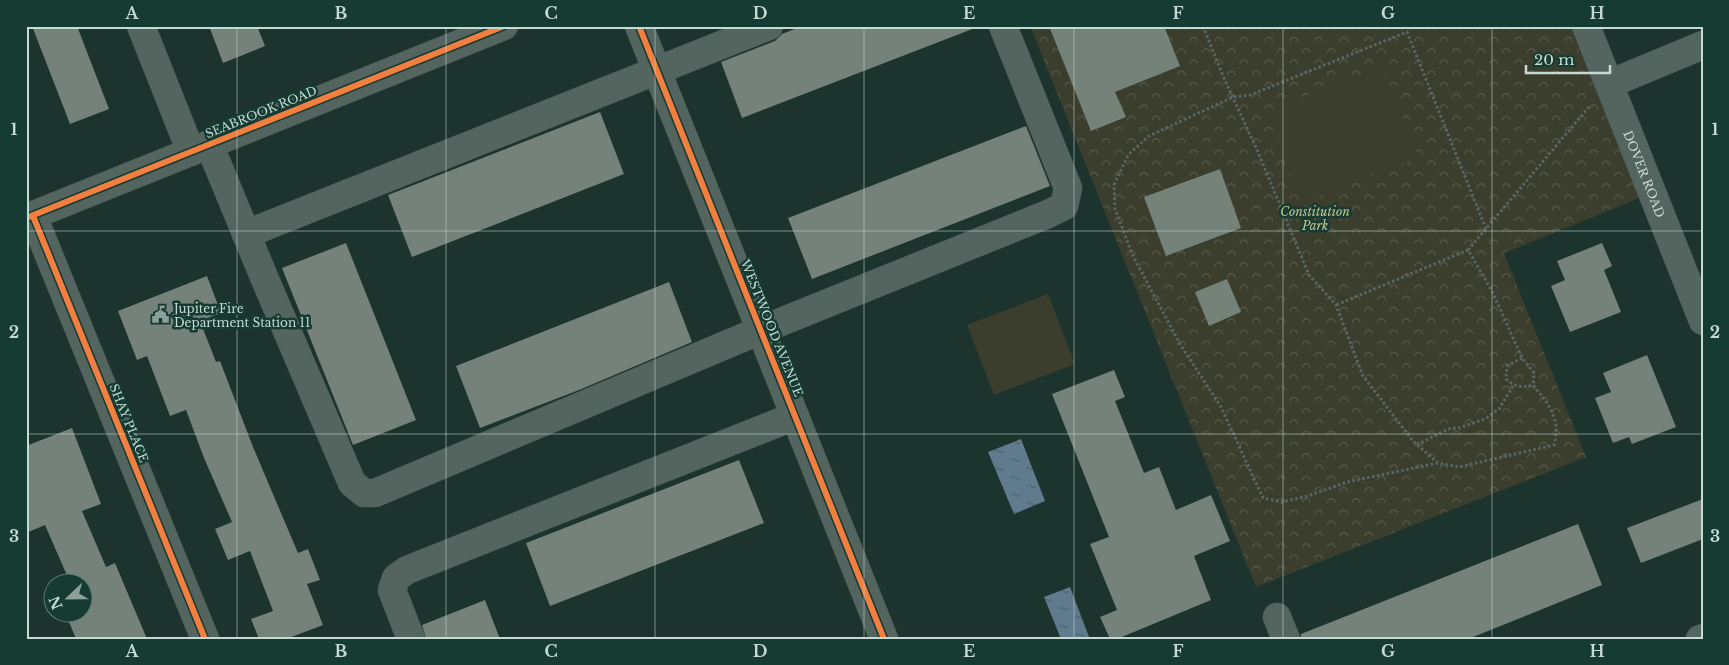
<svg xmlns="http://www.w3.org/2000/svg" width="1729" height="665" viewBox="0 0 1729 665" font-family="'Libre Baskerville',serif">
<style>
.forest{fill:url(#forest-crowns)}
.pitch{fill:#3c3e2d}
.water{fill:url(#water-ripples)}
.building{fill:#74827a}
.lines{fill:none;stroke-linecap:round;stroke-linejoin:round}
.minor-casing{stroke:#3e504b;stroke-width:29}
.path{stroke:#596764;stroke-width:3;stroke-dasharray:2.5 2.5;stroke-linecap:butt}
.minor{stroke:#54645f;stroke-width:28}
.cycleway-casing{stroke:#153b33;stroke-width:9}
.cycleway{stroke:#f27e40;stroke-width:6}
.grid{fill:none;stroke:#c5dad3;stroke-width:1;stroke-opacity:0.55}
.labels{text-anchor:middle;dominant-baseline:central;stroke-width:5;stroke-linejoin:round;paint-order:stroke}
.street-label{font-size:12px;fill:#c5dad3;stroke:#153b33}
.park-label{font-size:12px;font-style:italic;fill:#c7c58b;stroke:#153b33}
.poi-label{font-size:12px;fill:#c5dad3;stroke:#153b33;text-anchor:start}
.neatline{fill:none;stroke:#c5dad3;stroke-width:2}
.grid-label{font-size:16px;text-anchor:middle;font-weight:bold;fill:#c5dad3}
</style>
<defs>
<pattern id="forest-crowns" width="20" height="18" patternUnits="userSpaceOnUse" patternTransform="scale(1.25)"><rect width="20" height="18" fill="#3c3e2d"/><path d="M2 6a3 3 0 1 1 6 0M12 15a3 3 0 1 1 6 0" fill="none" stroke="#57594b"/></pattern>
<pattern id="water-ripples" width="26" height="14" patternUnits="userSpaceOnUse" patternTransform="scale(1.25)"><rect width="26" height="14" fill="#607a8e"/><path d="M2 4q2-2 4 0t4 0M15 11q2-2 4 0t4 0" fill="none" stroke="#51636e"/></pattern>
</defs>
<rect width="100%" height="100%" fill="#1d332e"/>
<path class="forest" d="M 1030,26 L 1580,26 L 1647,195 L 1504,253 L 1586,457 L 1256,587 Z"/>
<path class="pitch" d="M 1382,66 L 1418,157 L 1302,203 L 1266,111 Z
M 1048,294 L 1075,364 L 994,395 L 967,325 Z"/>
<path class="water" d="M 1021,439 L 1045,501 L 1014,514 L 988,452 Z
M 1070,587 L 1089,637 L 1083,639 L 1061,639 L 1044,597 Z"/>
<path class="building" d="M 32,26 L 77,26 L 109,109 L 70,124 Z
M 209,26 L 257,26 L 265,46 L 223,63 Z
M 802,26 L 975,26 L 975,28 L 742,118 L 721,62 L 775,41 L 782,34 Z
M 1049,26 L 1164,26 L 1180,66 L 1115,92 L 1126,117 L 1091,131 Z
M 600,112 L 624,174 L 412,257 L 388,195 Z
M 1026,126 L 1050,186 L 812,279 L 788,218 Z
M 1220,169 L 1241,228 L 1166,256 L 1144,197 Z
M 346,243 L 416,420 L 353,445 L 282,268 Z
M 1602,243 L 1612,266 L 1604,270 L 1621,312 L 1570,332 L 1551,286 L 1565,280 L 1557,261 Z
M 207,276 L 221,313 L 200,321 L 216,362 L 220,361 L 253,447 L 298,553 L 308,549 L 320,580 L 307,584 L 323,625 L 286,639 L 259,639 L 251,619 L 273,611 L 250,551 L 228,560 L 215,529 L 232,522 L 204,458 L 186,410 L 170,416 L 147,356 L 137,360 L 118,311 Z
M 1227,279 L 1241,312 L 1209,326 L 1195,292 Z
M 669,282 L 692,342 L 579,390 L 480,428 L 456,366 Z
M 1647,355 L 1676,427 L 1632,444 L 1629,437 L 1613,443 L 1595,398 L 1611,392 L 1603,373 Z
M 1114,370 L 1125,397 L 1115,401 L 1144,473 L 1159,467 L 1176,510 L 1211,495 L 1230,541 L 1194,556 L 1211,600 L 1117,639 L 1110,639 L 1100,617 L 1117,610 L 1090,544 L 1109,537 L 1052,394 Z
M 72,428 L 101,504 L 82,511 L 106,567 L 115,563 L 147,639 L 76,639 L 65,612 L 82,612 L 82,582 L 64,582 L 69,580 L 45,525 L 26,533 L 26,446 Z
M 739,460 L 764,523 L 550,606 L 526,543 Z
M 1703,499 L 1703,539 L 1641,563 L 1627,528 Z
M 1578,524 L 1602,585 L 1468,639 L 1301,639 L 1301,634 Z
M 485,600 L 500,639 L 426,639 L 422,625 Z"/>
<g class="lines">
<defs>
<g id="minor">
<path d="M 141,26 L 191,152"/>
<path d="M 639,26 L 884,639"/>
<path id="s1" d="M 1586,26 L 1703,321"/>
<path d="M 1609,84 L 1703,45"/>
<path d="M 209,144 L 264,277 L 352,483 L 364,493 L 375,493 L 761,330 L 1048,214 L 1064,206 L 1068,188 L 1003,26"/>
<path d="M 33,216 L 205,639"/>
<path d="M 26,218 L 504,26"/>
<path d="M 246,234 L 769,26"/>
<path d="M 1277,617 L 1286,639"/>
<path d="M 411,639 L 392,590 L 396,578 L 407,570 L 795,416"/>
<path d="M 1700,639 L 1703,638"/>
</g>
</defs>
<use href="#minor" class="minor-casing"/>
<path class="path" d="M 1203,26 L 1223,76 L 1258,152 L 1309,275 L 1336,305 L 1363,376 L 1413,441 L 1438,463 L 1459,467 L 1554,445 C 1561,418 1549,405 1533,385 L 1534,373 L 1522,358 L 1492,291 L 1468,250 L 1336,305
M 1468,250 L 1589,107
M 1522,358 L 1507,366 L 1506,379 C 1515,387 1522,388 1533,385
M 1417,445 L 1448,429 L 1459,428 L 1485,419 L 1499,409 L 1513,386
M 1438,463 L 1347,482 L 1308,496 L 1282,502 L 1263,498 L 1221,407 L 1180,344 L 1133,256 L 1115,209 L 1114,185 L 1128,155 L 1149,136 L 1233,97 L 1250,95 L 1407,32 L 1486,229"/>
<use href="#minor" class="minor"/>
<defs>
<path id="cycleway" d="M 639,26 L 884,639
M 33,216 L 205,639
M 26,218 L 504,26"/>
</defs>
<use href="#cycleway" class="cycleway-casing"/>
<use href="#cycleway" class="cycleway"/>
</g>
<path class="grid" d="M 237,26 L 237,639M 446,26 L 446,639M 655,26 L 655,639M 864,26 L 864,639M 1074,26 L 1074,639M 1283,26 L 1283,639M 1492,26 L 1492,639M 26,231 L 1703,231M 26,434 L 1703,434"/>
<defs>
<symbol id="civic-bare" viewBox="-9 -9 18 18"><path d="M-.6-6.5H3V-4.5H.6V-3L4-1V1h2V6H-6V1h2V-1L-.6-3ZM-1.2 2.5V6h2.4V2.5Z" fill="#8aa099" stroke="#153b33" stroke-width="2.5" paint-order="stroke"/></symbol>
</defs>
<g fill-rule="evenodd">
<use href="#civic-bare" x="148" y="302" width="25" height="25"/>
</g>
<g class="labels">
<g class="street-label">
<text transform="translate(261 112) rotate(-22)">SEABROOK ROAD</text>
<text stroke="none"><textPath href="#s1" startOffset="159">DOVER ROAD</textPath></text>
<text transform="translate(772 328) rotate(68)">WESTWOOD AVENUE</text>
<text transform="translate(129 423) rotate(68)">SHAY PLACE</text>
</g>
<g class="park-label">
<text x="1315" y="211">Constitution<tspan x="1315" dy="14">Park</tspan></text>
</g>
<g class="poi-label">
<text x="174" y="308">Jupiter Fire<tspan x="174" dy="14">Department Station 11</tspan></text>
</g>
</g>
<rect width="1729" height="665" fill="none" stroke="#153b33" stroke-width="55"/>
<g transform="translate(68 598) rotate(248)"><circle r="24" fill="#153b33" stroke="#5b7b73"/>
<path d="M0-4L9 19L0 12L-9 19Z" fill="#8aa099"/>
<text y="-8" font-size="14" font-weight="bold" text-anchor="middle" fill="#c5dad3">N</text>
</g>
<path d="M1526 65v8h84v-8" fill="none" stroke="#c5dad3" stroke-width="2.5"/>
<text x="1534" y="65" font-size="15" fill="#c5dad3" stroke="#153b33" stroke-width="4" paint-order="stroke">20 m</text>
<rect x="28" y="28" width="1674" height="610" class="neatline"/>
<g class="grid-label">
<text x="132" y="19">A</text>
<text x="341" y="19">B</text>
<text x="551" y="19">C</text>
<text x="760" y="19">D</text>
<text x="969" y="19">E</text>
<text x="1178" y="19">F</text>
<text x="1388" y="19">G</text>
<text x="1597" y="19">H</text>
<text x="14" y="135">1</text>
<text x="1715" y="135">1</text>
<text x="14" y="338">2</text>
<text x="1715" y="338">2</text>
<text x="14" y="542">3</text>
<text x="1715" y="542">3</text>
<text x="132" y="657">A</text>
<text x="341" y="657">B</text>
<text x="551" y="657">C</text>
<text x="760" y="657">D</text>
<text x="969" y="657">E</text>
<text x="1178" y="657">F</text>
<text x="1388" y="657">G</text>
<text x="1597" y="657">H</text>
</g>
</svg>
